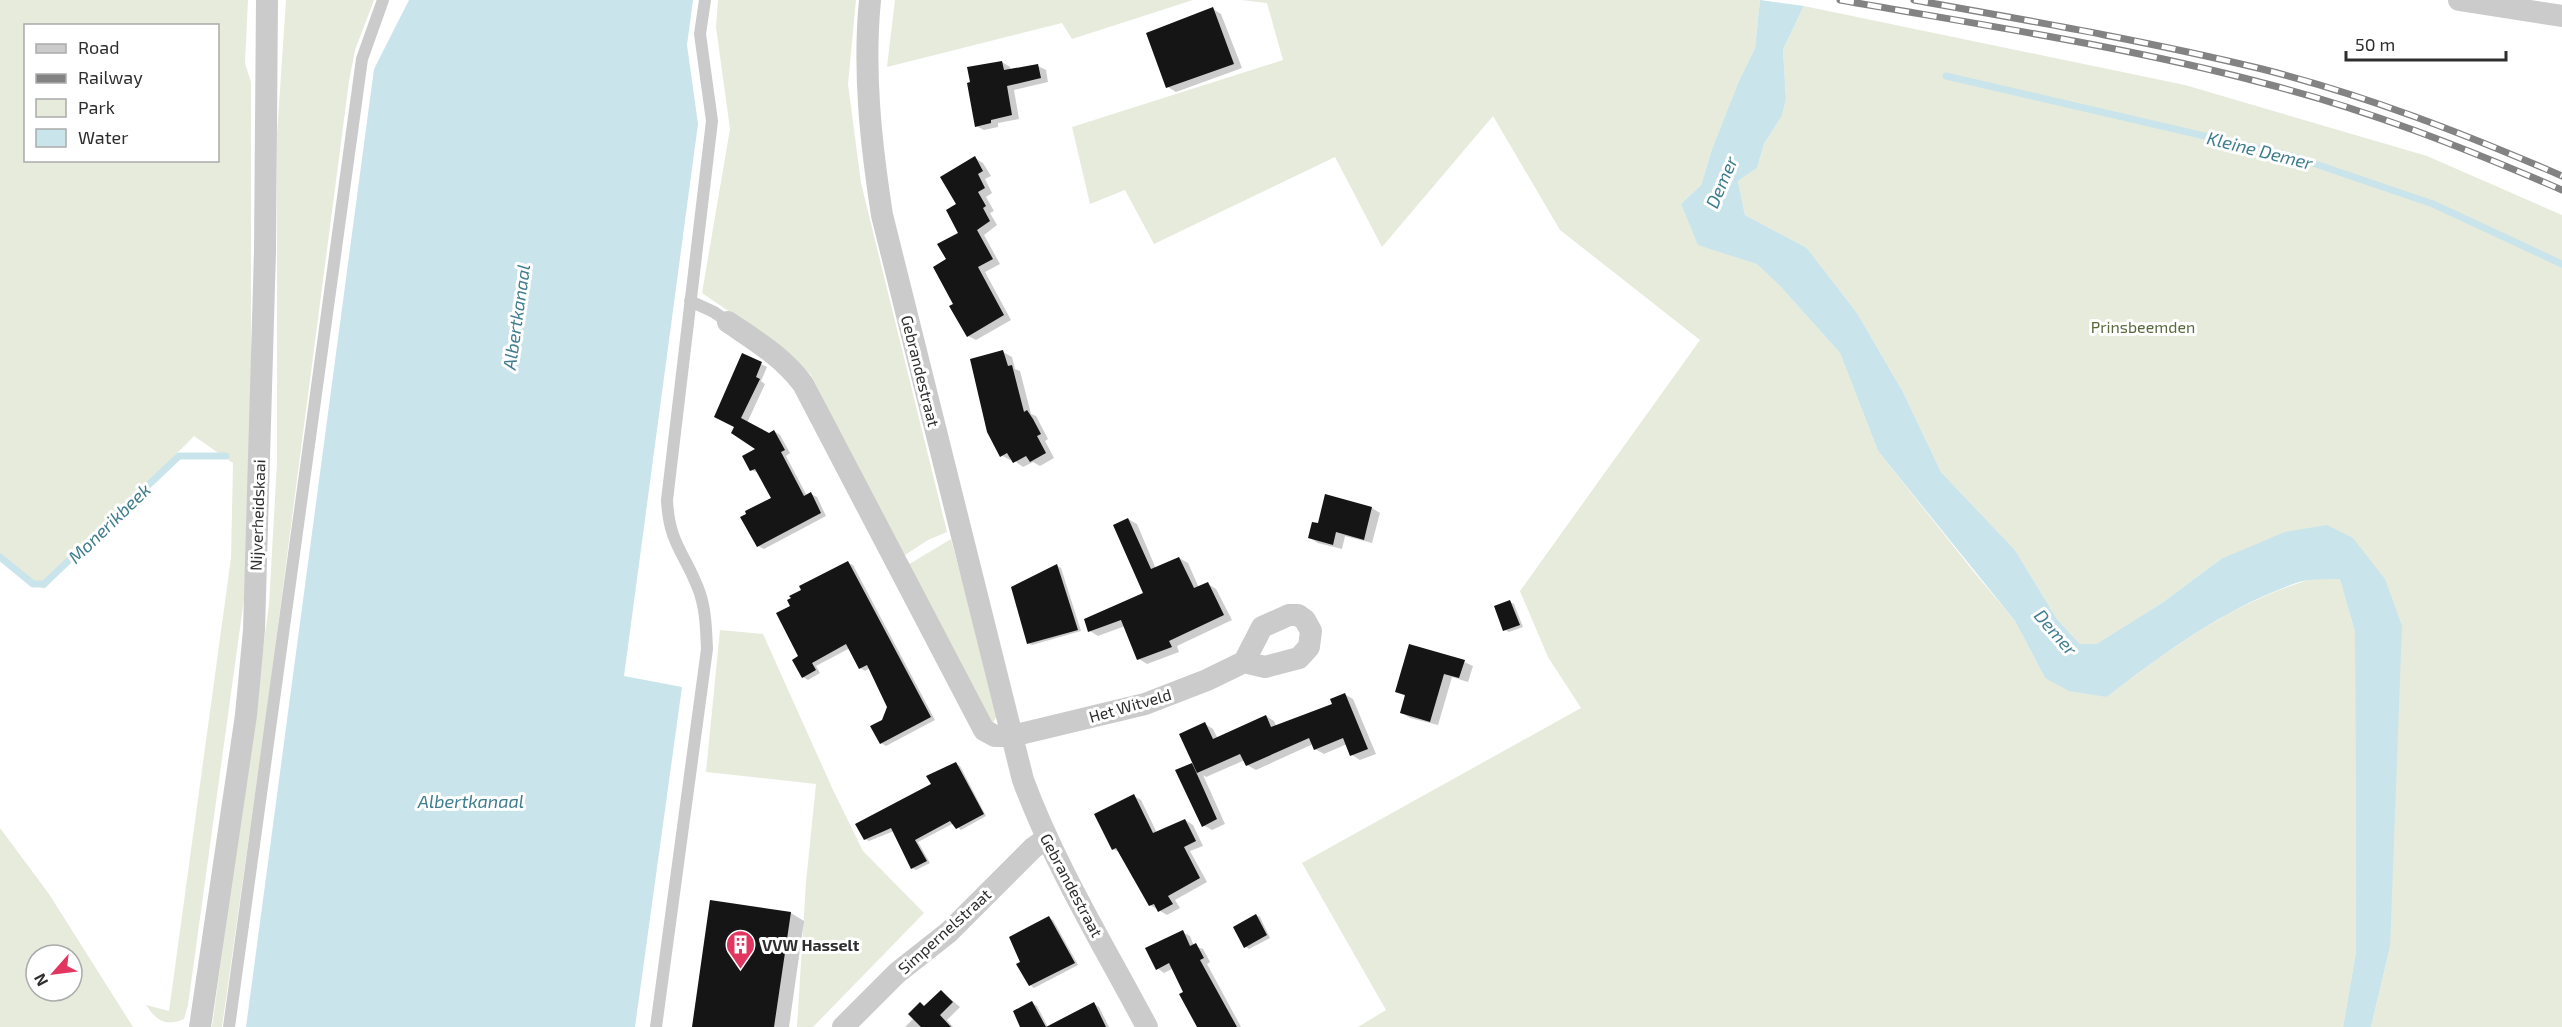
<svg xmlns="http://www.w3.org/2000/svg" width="2562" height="1027" viewBox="0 0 2562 1027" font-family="'Exo 2',sans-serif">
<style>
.green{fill:#e7ebdc;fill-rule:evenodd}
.water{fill:#c9e4eb}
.shadow{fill:#0003}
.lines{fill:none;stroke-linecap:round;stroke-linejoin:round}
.stream{stroke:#c9e4eb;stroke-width:7}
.building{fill:#151515}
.service{stroke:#cbcbcb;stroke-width:12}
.minor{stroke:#cbcbcb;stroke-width:22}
.rail-casing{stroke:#838383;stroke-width:7}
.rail{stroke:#fff;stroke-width:4.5;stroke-dasharray:14;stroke-linecap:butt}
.labels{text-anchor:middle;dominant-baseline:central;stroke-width:6;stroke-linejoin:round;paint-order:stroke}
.park-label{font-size:16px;fill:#59693d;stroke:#fff}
.street-label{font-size:16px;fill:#2e2e2e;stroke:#fff}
.poi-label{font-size:16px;font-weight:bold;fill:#2e2e2e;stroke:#fff;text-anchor:start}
.water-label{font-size:18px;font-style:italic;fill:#3f7d8e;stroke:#fff}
</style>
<rect width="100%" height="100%" fill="#fff"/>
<path class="green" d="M 0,0 L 248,0 L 245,63 L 251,82 L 251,488 L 248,570 L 188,1005 L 184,1019 C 165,1027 157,1021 146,1005 L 169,1011 L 231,558 L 233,463 L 194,436 L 44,589 L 0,554 ZM 26,26 L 218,26 L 218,160 L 26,160 Z
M 286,0 L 374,0 L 355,50 L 349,81 L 268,702 L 222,1027 L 212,1027 L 269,605 L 277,462 L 277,134 Z
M 718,0 L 856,0 L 848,84 L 861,183 L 947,532 L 928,540 L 902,557 L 811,375 L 777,344 L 702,293 L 730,129 L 716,27 Z
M 895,0 L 1193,0 L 1072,39 L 1062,23 L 887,67 Z
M 1241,0 L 1760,0 L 1755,48 L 1738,83 L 1712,149 L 1701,185 L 1681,204 L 1698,244 L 1758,264 L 1781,287 L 1840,353 L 1878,451 L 1974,572 L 2015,621 L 2045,678 L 2107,697 C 2166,652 2228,606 2299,583 C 2311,578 2327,579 2340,578 L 2355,632 L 2356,952 L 2343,1027 L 1358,1027 L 1386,1010 L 1302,863 L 1581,708 L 1548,657 L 1520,591 L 1700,340 L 1560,230 L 1493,116 L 1382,247 L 1335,157 L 1154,244 L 1125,190 L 1090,204 L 1072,127 L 1283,60 L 1267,3 Z
M 1804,6 L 2185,85 L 2427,156 L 2562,215 L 2562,1027 L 2371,1027 L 2390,947 L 2385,579 L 2221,559 L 2162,603 L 2097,645 L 2080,644 L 2057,619 L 2015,550 L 1941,472 L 1903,392 L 1857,313 L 1807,248 L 1745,215 L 1738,181 L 1757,168 L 1764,144 L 1782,114 L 1786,99 L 1783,49 Z
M 951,539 L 998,714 L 993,723 L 987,723 L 906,566 Z
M 720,630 L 763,634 L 833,790 L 863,851 L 924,913 L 813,1027 L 797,1027 L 806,882 L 816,784 L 706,772 Z
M 0,828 L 49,894 L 133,1027 L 0,1027 ZM 36,955 L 72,955 L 72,991 L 36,991 Z"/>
<path class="water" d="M 409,0 L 693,0 L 687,45 L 698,124 L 624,676 L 682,687 L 635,1027 L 246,1027 L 374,69 Z
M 1760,0 L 1804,6 L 1783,49 L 1786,99 L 1782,115 L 1764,144 L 1757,168 L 1738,181 L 1745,215 L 1807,248 L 1857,313 L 1903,392 L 1941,472 L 2015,550 L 2057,619 L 2080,644 L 2097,644 L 2162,603 L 2221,559 L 2285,532 L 2327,525 L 2353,538 L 2385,579 L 2402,626 L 2390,947 L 2371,1027 L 2343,1027 L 2356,952 L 2355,632 L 2340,579 C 2328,579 2311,579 2299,582 C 2228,606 2165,652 2107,697 L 2069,691 L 2045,678 L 2015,621 L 1878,451 L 1840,353 L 1781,287 L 1757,264 L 1698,245 L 1681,204 L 1701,185 L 1712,149 L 1738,83 L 1755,48 Z"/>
<path class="shadow" d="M 1213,9 L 1221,14 L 1242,68 L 1176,92 L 1168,87 Z
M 1002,62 L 1010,67 L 1011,71 L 1038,66 L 1046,70 L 1048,82 L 1014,90 L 1019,119 L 998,123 L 998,127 L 984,130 L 976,126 Z
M 975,158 L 983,163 L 991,176 L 985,179 L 992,193 L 986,197 L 994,211 L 990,213 L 997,225 L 984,235 L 1000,264 L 985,272 L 1011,320 L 976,340 L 968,336 L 956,304 L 948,260 L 960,234 L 958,204 Z
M 1003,352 L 1012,357 L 1015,369 L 1020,371 L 1031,414 L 1036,416 L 1048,439 L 1045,441 L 1054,458 L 1040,466 L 1033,462 L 1023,467 L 1012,459 L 1010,460 L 1001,455 Z
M 743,355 L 767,367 L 761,381 L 765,384 L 747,423 L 769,434 L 774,431 L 780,435 L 790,453 L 786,456 L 807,496 L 811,494 L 817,497 L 826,516 L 764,549 L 758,546 L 773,498 L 759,473 L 751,470 L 758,449 L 736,426 Z
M 1326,496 L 1372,508 L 1380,513 L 1372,543 L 1345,536 L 1342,549 L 1318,543 L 1310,538 L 1319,525 Z
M 1128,519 L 1137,524 L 1156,569 L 1179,558 L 1188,563 L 1199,588 L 1208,584 L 1216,589 L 1232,620 L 1177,646 L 1179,652 L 1147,664 L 1139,659 L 1125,626 L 1098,636 L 1090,631 L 1144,594 Z
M 848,563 L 853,565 L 935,720 L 886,746 L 881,743 L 872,727 L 883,721 L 889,707 L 870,668 L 865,671 L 860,668 L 850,648 L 816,666 L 820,673 L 808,680 L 803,677 L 792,607 Z
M 1057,566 L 1061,568 L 1081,631 L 1032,645 L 1028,643 Z
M 1510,602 L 1514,604 L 1523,627 L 1509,632 L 1505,630 Z
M 1464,662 L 1473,666 L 1468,682 L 1452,677 L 1438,725 L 1410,718 L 1402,713 L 1407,697 L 1397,692 Z
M 1344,694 L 1353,699 L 1376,754 L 1360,760 L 1352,755 L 1347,744 L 1324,754 L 1315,749 L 1313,744 L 1256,770 L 1247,765 L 1245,760 L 1206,777 L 1203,775 L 1225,824 L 1212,830 L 1203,825 L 1192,765 L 1195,767 L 1205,724 L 1213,729 L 1218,739 L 1266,716 L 1274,721 L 1277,727 L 1334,705 Z
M 956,764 L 960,766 L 986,816 L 961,830 L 954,823 L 918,842 L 930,863 L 916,870 L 912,868 L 894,831 L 869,841 L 865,839 Z
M 1134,796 L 1141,800 L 1157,833 L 1185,820 L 1193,825 L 1203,846 L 1190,851 L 1207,882 L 1175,900 L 1180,908 L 1167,915 L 1150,905 L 1121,853 L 1113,849 Z
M 711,902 L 791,913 L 804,921 L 789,1027 L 693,1027 Z
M 1256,915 L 1260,917 L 1270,938 L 1249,949 L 1246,947 Z
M 1049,918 L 1053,920 L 1078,965 L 1034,988 L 1030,985 L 1022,962 Z
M 1182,932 L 1190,936 L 1194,946 L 1203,949 L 1210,962 L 1207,964 L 1241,1027 L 1199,1027 L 1185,992 L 1172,969 L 1164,973 L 1157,968 Z
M 941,991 L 960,1007 L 947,1020 L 953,1027 L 905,1027 Z
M 1032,1003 L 1037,1006 L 1048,1027 L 1024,1027 Z
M 1094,1004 L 1099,1007 L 1109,1027 L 1049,1027 Z"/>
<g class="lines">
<path class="stream" d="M 1946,76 L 2295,157 L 2433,204 L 2562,264
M 0,557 L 33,584 L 44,584 L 179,456 L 226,456"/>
</g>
<path class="building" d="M 1213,7 L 1234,64 L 1166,88 L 1146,33 Z
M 1002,61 L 1004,70 L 1038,64 L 1041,78 L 1007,86 L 1012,115 L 991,120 L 991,123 L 975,127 L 967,83 L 970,82 L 967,67 Z
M 975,156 L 983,171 L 978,174 L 985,188 L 978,192 L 986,206 L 983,208 L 990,221 L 977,230 L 993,259 L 978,267 L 1004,315 L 967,337 L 949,306 L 953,304 L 933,267 L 946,259 L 937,244 L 958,233 L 946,210 L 956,204 L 940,177 Z
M 1003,350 L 1008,366 L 1012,365 L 1024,412 L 1027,410 L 1033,419 L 1041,434 L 1037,436 L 1046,453 L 1030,462 L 1026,456 L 1013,463 L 1007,453 L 1000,457 L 987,432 L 970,359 Z
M 742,353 L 762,362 L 756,377 L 760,379 L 741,418 L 769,433 L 774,430 L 785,450 L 781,452 L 804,496 L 811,492 L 821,513 L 757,547 L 740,517 L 746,514 L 745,511 L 771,498 L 755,469 L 750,471 L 742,456 L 755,449 L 731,433 L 734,427 L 714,417 Z
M 1325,494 L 1372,507 L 1364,540 L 1336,532 L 1333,545 L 1308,538 L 1312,522 L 1318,523 Z
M 1128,518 L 1151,569 L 1179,557 L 1194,588 L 1208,582 L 1224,615 L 1169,641 L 1172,647 L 1137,660 L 1121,620 L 1088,632 L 1084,619 L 1143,593 L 1113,525 Z
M 848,561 L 931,717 L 880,744 L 870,726 L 882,720 L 887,707 L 867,665 L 859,669 L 846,644 L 812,663 L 816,670 L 802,678 L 792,660 L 798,656 L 776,613 L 790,606 L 787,600 L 791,598 L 789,596 L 801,590 L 799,586 Z
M 1057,564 L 1078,630 L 1027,644 L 1011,587 Z
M 1510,600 L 1520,625 L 1503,631 L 1494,606 Z
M 1409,644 L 1465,660 L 1459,678 L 1444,674 L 1430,722 L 1400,713 L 1405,695 L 1395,692 Z
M 1345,693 L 1368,749 L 1350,756 L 1343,738 L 1314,750 L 1309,738 L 1246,766 L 1240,754 L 1197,773 L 1179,734 L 1205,722 L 1213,739 L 1266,715 L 1271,727 L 1332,704 L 1330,699 Z
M 956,762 L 984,814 L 956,829 L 950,821 L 915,840 L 927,861 L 911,869 L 891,828 L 864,840 L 855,824 L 931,784 L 926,776 Z
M 1192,763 L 1217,819 L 1202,827 L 1175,770 Z
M 1134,794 L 1153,833 L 1185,819 L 1196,841 L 1184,847 L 1200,878 L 1168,896 L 1173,904 L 1158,912 L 1154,904 L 1149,906 L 1116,848 L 1112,850 L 1094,814 Z
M 710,900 L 791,912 L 774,1027 L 692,1027 Z
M 1256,914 L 1267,935 L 1244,948 L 1233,927 Z
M 1049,916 L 1075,963 L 1029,986 L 1016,964 L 1020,962 L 1009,937 Z
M 1183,930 L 1190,946 L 1196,943 L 1204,958 L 1200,960 L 1237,1027 L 1197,1027 L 1179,994 L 1183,992 L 1169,963 L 1156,970 L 1145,948 Z
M 941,990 L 953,1002 L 940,1015 L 951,1027 L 921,1027 L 908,1014 L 920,1002 L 924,1006 Z
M 1032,1001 L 1046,1027 L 1020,1027 L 1013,1011 Z
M 1094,1002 L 1106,1027 L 1046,1027 Z"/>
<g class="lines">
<path class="service" d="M 690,301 L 714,312 L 728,322
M 229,1027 L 362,59 L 383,0
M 656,1027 L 707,649 C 706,629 706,608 698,588 C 684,552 669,543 667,500 L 712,121 L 700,34 L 705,0"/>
<path class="minor" d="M 870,0 C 863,72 871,144 882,215 L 1023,780 C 1055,866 1104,946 1147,1027
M 2459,0 L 2562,16
M 728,322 C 756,341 783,357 803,384 L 984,730 L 995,736 L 1012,736 L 1145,704 L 1207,680 L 1244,662 L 1262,627 L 1289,615 L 1298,615 L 1305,620 L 1311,631 L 1309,647 L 1299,658 L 1265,667 L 1244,662
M 200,1027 L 246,715 L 254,630 L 265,251 L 267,0
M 843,1027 L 897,973 L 949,932 L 1033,848 L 1047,838"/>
<defs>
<path id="rail" d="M 1840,0 C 1981,25 2124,46 2263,83 C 2366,109 2465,148 2562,190
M 1914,0 C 2031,21 2147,41 2262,69 C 2365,95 2465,134 2562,176"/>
</defs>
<use href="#rail" class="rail-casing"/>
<use href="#rail" class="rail"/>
</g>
<defs>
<symbol id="building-pin" viewBox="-11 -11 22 30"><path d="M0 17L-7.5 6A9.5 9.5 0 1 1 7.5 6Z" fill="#e03660" stroke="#fff"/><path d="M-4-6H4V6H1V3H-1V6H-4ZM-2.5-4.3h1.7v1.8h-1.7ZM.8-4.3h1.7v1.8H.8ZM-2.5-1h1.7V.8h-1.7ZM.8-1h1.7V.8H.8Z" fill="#fff"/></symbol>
</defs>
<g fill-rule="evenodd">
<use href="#building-pin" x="724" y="928" width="33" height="45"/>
</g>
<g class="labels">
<g class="park-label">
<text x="2143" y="326">Prinsbeemden</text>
</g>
<g class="street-label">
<text transform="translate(921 371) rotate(76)">Gebrandestraat</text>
<text transform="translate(257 515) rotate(-88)">Nijverheidskaai</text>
<text transform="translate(1130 705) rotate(-16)">Het Witveld</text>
<text transform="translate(1072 885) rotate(62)">Gebrandestraat</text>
<text transform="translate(944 931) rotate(-42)">Simpernelstraat</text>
</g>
<g class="poi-label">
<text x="762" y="944">VVW Hasselt</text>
</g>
<g class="water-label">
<text transform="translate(2260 150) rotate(14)">Kleine Demer</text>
<text transform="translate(1721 182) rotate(-67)">Demer</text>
<text transform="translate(516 317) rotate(-82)">Albertkanaal</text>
<text transform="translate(109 523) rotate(-44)">Monerikbeek</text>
<text transform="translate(2056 632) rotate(49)">Demer</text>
<text x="471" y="801">Albertkanaal</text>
</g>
</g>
<rect x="24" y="24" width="195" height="138" fill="#ffffff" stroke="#ababab" stroke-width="1.5"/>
<rect x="36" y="44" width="30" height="9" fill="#cbcbcb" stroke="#ababab" stroke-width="1.5"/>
<text x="78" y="54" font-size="18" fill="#2e2e2e">Road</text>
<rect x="36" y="74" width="30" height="9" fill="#838383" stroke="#ababab" stroke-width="1.5"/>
<text x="78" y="84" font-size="18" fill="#2e2e2e">Railway</text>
<rect x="36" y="99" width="30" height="18" fill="#e7ebdc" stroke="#ababab" stroke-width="1.5"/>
<text x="78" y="114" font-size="18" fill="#2e2e2e">Park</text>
<rect x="36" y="129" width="30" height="18" fill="#c9e4eb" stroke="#ababab" stroke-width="1.5"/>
<text x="78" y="144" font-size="18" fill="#2e2e2e">Water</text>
<g transform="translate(54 973) rotate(242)"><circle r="28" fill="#ffffff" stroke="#ababab" stroke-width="1.5"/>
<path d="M0-4.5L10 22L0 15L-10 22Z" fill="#e03660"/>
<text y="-9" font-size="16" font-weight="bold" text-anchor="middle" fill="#2e2e2e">N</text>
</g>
<path d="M2346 51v9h160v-9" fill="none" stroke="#2e2e2e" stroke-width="3"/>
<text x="2355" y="51" font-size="18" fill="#2e2e2e" stroke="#ffffff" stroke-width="4.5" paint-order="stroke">50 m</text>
</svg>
